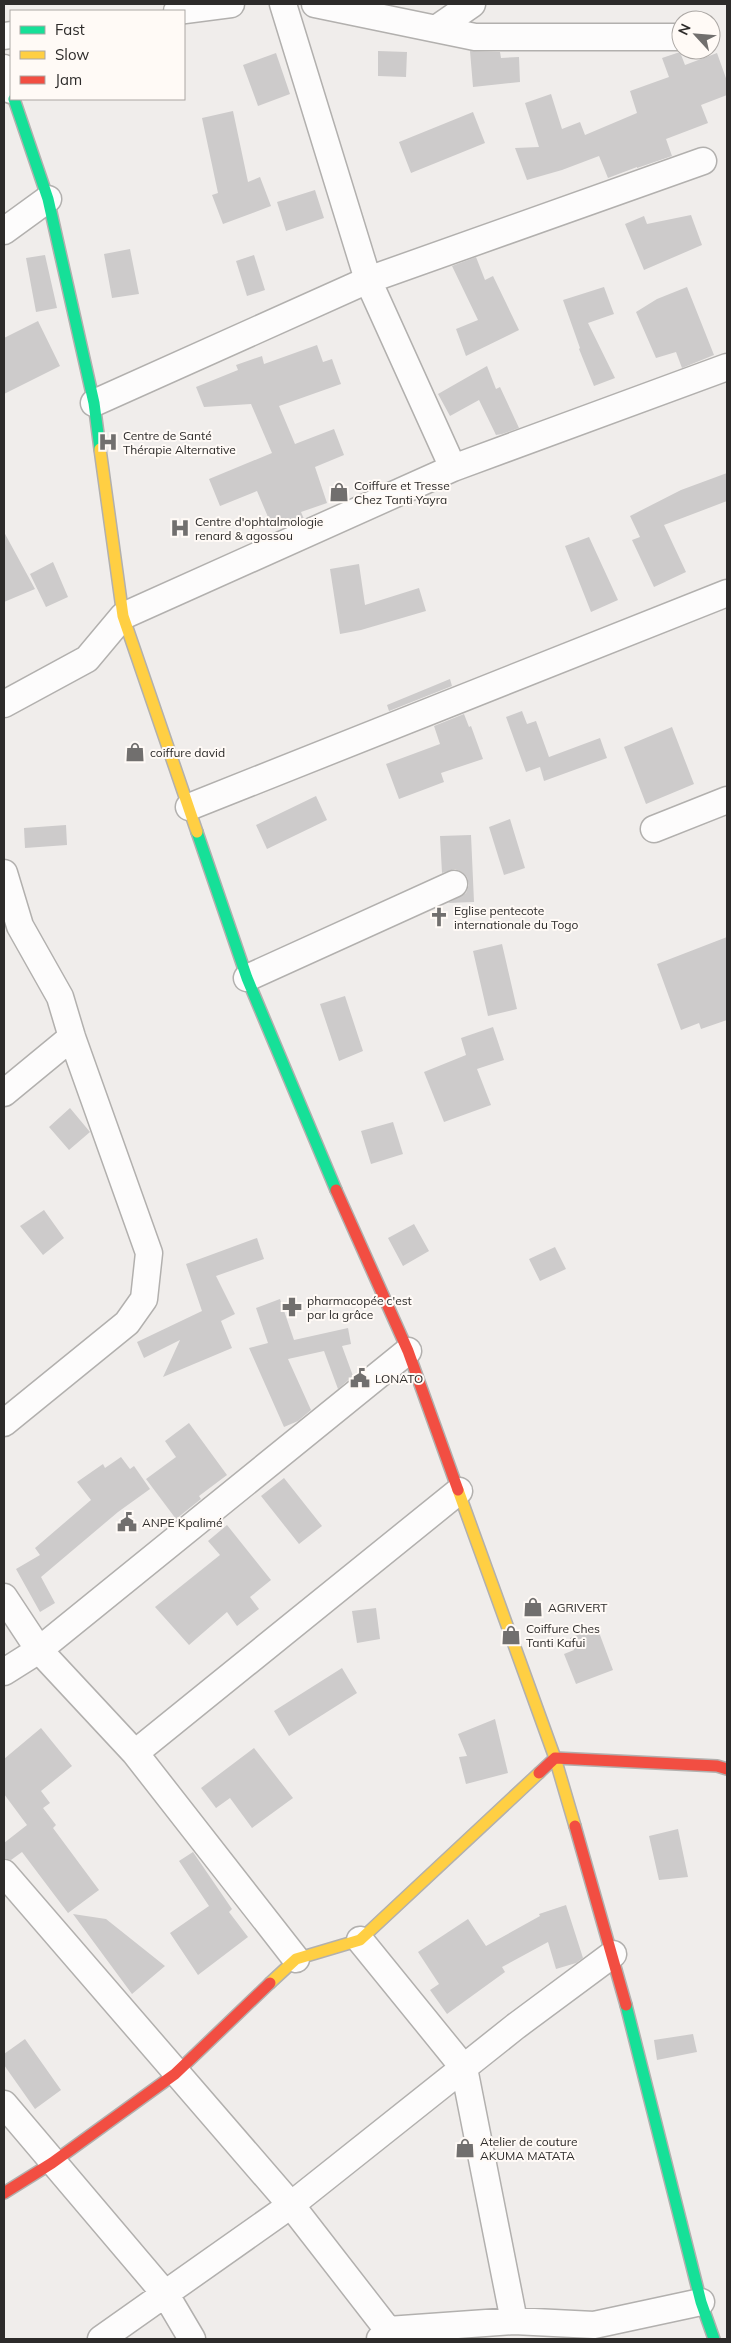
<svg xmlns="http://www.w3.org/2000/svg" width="731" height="2343" viewBox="0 0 731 2343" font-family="Mulish,sans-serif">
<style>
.building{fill:#cdcbcb}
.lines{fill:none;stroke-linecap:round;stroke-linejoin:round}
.street-casing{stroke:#b2b0ae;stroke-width:29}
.fast-casing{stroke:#b2b0ae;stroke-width:14}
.slow-casing{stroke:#b2b0ae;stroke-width:14}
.jam-casing{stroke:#b2b0ae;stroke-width:14}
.street{stroke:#fdfcfc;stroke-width:26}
.fast{stroke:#16e098;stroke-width:11}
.slow{stroke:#ffcf43;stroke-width:11}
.jam{stroke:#f24e42;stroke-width:11}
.labels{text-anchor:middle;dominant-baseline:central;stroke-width:4;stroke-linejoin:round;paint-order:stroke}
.poi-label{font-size:12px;fill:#2d2b2a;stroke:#fffaf6;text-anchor:start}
</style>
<rect width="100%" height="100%" fill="#f0edeb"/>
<path class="building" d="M 378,51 L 407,52 L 406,77 L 378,76 Z
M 470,51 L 500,52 L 501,58 L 519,57 L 520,82 L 473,87 Z
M 680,52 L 685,65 L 717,53 L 727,81 L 727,95 L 701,105 L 708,123 L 666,139 L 672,156 L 637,168 L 637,167 L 608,178 L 599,156 L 562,170 L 527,180 L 515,148 L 539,147 L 525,103 L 551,94 L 562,129 L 580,122 L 585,135 L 637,113 L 630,91 L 669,77 L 662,58 Z
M 276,53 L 290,94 L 258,106 L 243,65 Z
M 233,111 L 248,182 L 260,177 L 271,206 L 223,224 L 212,195 L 218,193 L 202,118 Z
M 473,112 L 485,143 L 411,173 L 399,142 Z
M 315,190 L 324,218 L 286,231 L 277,202 Z
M 691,215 L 702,245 L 644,270 L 625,224 L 644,216 L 647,224 Z
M 130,249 L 139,294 L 112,298 L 104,254 Z
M 45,255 L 57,308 L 36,312 L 26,258 Z
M 254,255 L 265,290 L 247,296 L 236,261 Z
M 476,257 L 485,280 L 493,276 L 519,330 L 466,356 L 456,329 L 478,320 L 452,266 Z
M 604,287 L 614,314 L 588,323 L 615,378 L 594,386 L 579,349 L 580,348 L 563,300 Z
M 687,287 L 714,355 L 682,368 L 676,352 L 656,358 L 636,312 L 657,299 Z
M 38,321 L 60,366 L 4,394 L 4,338 Z
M 317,345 L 323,362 L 332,359 L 341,384 L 279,406 L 295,444 L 334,429 L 344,455 L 315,467 L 327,503 L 301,512 L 304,519 L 287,526 L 285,518 L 271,524 L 257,491 L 220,506 L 209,479 L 272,453 L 251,404 L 204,407 L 196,387 L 238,370 L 236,365 L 262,356 L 264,364 Z
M 487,366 L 496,389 L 500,387 L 519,428 L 502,434 L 496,435 L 479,400 L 450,416 L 438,394 Z
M 727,473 L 727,501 L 664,525 L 686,572 L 654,587 L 632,540 L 640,537 L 630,516 L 681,490 Z
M 4,532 L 35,589 L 4,602 Z
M 589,537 L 618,600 L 591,612 L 565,546 Z
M 53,562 L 68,597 L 46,607 L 30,574 Z
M 359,564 L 365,605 L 419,588 L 426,611 L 361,630 L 340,634 L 330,569 Z
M 450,679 L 452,686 L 389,711 L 387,705 Z
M 522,711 L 527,724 L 536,721 L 549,757 L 600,738 L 607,758 L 544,781 L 540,767 L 526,772 L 506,717 Z
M 464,714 L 469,727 L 471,726 L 483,759 L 441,773 L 444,782 L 399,799 L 386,764 L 440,744 L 434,726 Z
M 672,727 L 694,784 L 646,804 L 624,747 Z
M 316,796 L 327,820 L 267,849 L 256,825 Z
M 510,819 L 525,868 L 504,875 L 489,827 Z
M 66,825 L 67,845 L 25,848 L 24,828 Z
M 471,835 L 474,902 L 448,903 L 466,893 L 469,885 L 467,877 L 462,872 L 455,869 L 442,873 L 440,836 Z
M 727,937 L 727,1020 L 701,1029 L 699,1023 L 681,1030 L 657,964 Z
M 502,944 L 517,1009 L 488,1016 L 473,951 Z
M 345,996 L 363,1051 L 339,1061 L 320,1004 Z
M 493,1027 L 504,1060 L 477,1069 L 491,1105 L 444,1122 L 424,1072 L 466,1055 L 461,1038 Z
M 70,1108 L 90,1132 L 69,1150 L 49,1127 Z
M 393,1122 L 403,1154 L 371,1164 L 361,1131 Z
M 44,1210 L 64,1238 L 43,1255 L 20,1226 Z
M 414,1224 L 429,1251 L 403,1266 L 388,1238 Z
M 257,1238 L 264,1259 L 216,1276 L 235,1314 L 221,1321 L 232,1348 L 163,1377 L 180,1340 L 144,1358 L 137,1342 L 202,1311 L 186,1264 Z
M 555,1247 L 566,1269 L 540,1281 L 529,1259 Z
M 280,1299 L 294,1340 L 348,1328 L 351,1344 L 342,1346 L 353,1376 L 338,1389 L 324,1351 L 288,1359 L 311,1410 L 298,1421 L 284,1427 L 249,1348 L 268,1343 L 256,1308 Z
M 189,1423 L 227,1475 L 199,1496 L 201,1499 L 176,1519 L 146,1479 L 176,1457 L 165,1441 Z
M 121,1457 L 130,1469 L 134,1466 L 150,1489 L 118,1512 L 41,1577 L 55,1603 L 40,1612 L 16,1569 L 40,1555 L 35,1548 L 91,1500 L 77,1482 L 103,1464 L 105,1468 Z
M 284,1478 L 322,1526 L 299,1544 L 261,1496 Z
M 227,1525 L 271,1580 L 250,1597 L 259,1609 L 237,1626 L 227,1612 L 189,1645 L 155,1607 L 220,1555 L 208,1541 Z
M 376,1608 L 380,1639 L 357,1643 L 352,1611 Z
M 597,1627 L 613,1670 L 576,1684 L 564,1654 L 574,1650 L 570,1638 Z
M 342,1668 L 357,1693 L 289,1736 L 274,1711 Z
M 495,1719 L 508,1773 L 466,1784 L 459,1757 L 467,1756 L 458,1734 Z
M 41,1728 L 72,1766 L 41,1791 L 50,1803 L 43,1808 L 56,1825 L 53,1828 L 99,1890 L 68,1913 L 22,1852 L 11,1860 L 4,1858 L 4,1843 L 27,1825 L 4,1794 L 4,1759 Z
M 254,1748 L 293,1798 L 252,1828 L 230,1798 L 216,1808 L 201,1788 Z
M 678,1829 L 688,1877 L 659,1880 L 649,1836 Z
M 193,1852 L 232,1909 L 229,1912 L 248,1937 L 198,1975 L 170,1933 L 209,1906 L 179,1861 Z
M 566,1905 L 583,1958 L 576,1963 L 556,1969 L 548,1942 L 502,1967 L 505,1972 L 447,2014 L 430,1990 L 439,1984 L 418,1952 L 468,1919 L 486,1946 L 540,1916 L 539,1914 Z
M 73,1914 L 106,1919 L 165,1966 L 132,1994 Z
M 693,2034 L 697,2052 L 657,2060 L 654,2040 Z
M 25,2039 L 61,2090 L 35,2109 L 4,2065 L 4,2054 Z"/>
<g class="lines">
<defs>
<path id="street" d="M 283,4 L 368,280 L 453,468
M 315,4 L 436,29 L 472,4
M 177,11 L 231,4
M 436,29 L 475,37 L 681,37
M 4,36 L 11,35
M 4,68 L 11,90
M 4,231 L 48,199
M 94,403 L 368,280 L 703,161
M 4,704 L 87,659 L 123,616 L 453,468 L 727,367
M 189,807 L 727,593
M 654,829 L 727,800
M 4,873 L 20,926 L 60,997 L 72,1037 L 149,1253 L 144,1299 L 127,1323 L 4,1423
M 247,978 L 454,884
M 4,1093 L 72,1037
M 4,1597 L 39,1650 L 135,1753 L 296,1959
M 4,1672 L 39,1650 L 408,1351
M 135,1753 L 459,1491
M 4,1873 L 291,2205 L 388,2330
M 360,1940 L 464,2068 L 514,2321
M 4,2104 L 166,2295 L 192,2339
M 101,2339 L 291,2205 L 516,2026 L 613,1954
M 380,2339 L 388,2330 L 514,2321 L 594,2325 L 701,2302"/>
<path id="fast" d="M 14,99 L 48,199 L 94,403 L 100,449
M 197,832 L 247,978 L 336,1190
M 626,2005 L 701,2302 L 714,2339"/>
<path id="slow" d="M 100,449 L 123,616 L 197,832
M 458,1490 L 555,1758 L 575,1826
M 270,1983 L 296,1959 L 360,1940 L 539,1773"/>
<path id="jam" d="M 336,1190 L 408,1351 L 458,1490
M 539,1773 L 555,1758 L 717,1766 L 727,1769
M 575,1826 L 626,2005
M 4,2193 L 52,2163 L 175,2074 L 270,1983"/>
</defs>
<use href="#street" class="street-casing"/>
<use href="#fast" class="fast-casing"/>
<use href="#slow" class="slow-casing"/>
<use href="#jam" class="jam-casing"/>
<use href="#street" class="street"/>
<use href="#fast" class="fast"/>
<use href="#slow" class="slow"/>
<use href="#jam" class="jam"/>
</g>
<defs>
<symbol id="hospital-bare" viewBox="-9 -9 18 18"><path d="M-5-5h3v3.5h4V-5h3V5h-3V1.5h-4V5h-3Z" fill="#716f6e" stroke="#fffaf6" stroke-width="2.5" paint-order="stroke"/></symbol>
<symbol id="shop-bare" viewBox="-9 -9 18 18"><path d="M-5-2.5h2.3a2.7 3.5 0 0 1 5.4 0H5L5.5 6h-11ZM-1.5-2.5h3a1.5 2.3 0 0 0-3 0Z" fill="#716f6e" stroke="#fffaf6" stroke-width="2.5" paint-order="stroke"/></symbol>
<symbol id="church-bare" viewBox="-9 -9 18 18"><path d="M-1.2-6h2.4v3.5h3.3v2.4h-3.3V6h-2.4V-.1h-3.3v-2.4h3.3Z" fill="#716f6e" stroke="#fffaf6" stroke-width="2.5" paint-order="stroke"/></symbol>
<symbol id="pharmacy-bare" viewBox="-9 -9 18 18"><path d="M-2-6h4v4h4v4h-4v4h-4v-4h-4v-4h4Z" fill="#716f6e" stroke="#fffaf6" stroke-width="2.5" paint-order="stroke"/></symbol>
<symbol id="civic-bare" viewBox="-9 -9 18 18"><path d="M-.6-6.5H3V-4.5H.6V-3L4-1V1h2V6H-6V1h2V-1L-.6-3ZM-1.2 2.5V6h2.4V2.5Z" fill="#716f6e" stroke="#fffaf6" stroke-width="2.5" paint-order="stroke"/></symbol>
</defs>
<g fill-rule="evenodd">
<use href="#hospital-bare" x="94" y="428" width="28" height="28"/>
<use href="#shop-bare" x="325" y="478" width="28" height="28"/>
<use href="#hospital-bare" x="166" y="514" width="28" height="28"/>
<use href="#shop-bare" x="121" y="738" width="28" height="28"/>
<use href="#church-bare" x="425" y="903" width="28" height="28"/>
<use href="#pharmacy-bare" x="278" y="1293" width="28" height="28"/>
<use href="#civic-bare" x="346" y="1364" width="28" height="28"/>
<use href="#civic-bare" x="113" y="1508" width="28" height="28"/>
<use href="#shop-bare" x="519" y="1593" width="28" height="28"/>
<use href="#shop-bare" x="497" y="1621" width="28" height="28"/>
<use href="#shop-bare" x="451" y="2134" width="28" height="28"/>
</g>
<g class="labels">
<g class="poi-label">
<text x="123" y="435">Centre de Santé<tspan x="123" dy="14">Thérapie Alternative</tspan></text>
<text x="354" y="485">Coiffure et Tresse<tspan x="354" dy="14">Chez Tanti Yayra</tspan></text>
<text x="195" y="521">Centre d'ophtalmologie<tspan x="195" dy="14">renard &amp; agossou</tspan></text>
<text x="150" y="752">coiffure david</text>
<text x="454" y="910">Eglise pentecote<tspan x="454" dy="14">internationale du Togo</tspan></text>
<text x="307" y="1300">pharmacopée c'est<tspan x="307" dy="14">par la grâce</tspan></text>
<text x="375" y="1378">LONATO</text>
<text x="142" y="1522">ANPE Kpalimé</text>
<text x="548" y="1607">AGRIVERT</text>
<text x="526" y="1628">Coiffure Ches<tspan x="526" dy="14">Tanti Kafui</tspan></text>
<text x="480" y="2141">Atelier de couture<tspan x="480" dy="14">AKUMA MATATA</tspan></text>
</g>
</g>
<rect width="731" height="2343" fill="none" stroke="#2d2b2a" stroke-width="10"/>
<rect x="10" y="10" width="175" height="90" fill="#fffaf6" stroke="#aba7a4"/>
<rect x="20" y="26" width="25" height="8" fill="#16e098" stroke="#aba7a4"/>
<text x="55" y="35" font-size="15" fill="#2d2b2a">Fast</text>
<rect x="20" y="51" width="25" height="8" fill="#ffcf43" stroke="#aba7a4"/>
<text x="55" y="60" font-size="15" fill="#2d2b2a">Slow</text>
<rect x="20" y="76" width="25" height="8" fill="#f24e42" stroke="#aba7a4"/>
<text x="55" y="85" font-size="15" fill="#2d2b2a">Jam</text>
<g transform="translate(696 35) rotate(296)"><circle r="24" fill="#fffaf6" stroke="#aba7a4"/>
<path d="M0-4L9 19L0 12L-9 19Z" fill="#716f6e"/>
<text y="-8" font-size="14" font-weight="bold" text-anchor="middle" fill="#2d2b2a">N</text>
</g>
</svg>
